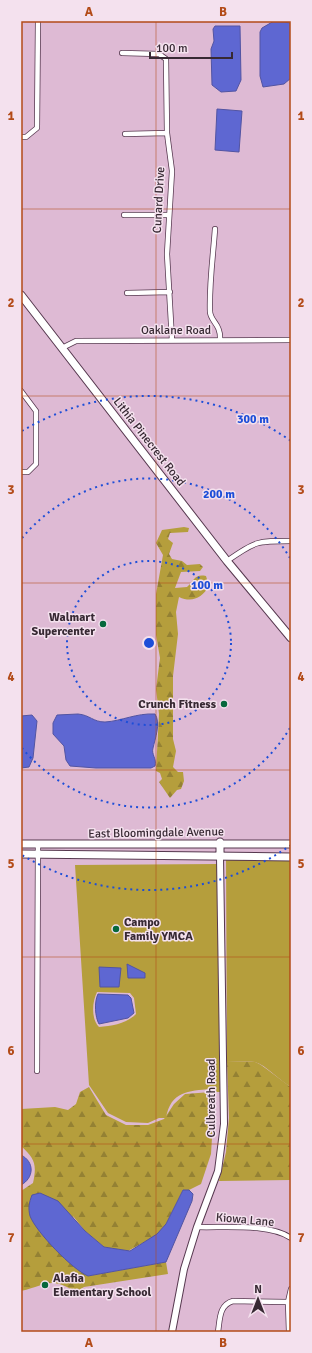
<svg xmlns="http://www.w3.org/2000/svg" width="312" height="1353" viewBox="0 0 312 1353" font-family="Signika,sans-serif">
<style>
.forest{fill:url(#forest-firs)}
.park{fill:#b59e3c;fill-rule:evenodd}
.water{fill:#5e67d2;stroke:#5254a2}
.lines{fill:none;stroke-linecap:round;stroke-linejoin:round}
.minor-casing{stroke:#56384f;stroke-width:6}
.tertiary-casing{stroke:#56384f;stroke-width:8}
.secondary-casing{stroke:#56384f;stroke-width:9}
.minor{stroke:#fff;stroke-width:4.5}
.tertiary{stroke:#fff;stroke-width:6}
.secondary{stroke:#fff;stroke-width:7}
.grid{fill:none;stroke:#b34b18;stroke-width:1;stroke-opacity:0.55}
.ring{fill:none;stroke:#1d4ed8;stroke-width:2;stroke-dasharray:2 4}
.poi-dot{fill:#06683c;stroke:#f4e1ee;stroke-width:1.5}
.labels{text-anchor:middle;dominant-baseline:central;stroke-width:3;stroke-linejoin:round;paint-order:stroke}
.street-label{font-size:12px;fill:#372933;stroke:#f4e1ee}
.poi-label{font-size:12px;font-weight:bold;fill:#372933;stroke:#f4e1ee;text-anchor:end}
.centre{fill:#1d4ed8;stroke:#f4e1ee;stroke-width:2}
.ring-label{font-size:12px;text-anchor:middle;font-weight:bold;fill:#1d4ed8;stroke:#f4e1ee;stroke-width:3;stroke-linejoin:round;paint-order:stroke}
.neatline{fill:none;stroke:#b34b18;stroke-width:1.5}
.grid-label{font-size:13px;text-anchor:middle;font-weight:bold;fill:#b34b18}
</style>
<defs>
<pattern id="forest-firs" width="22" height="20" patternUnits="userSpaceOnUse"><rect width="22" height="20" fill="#b59e3c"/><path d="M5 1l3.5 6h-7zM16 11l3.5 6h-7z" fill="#948133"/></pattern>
</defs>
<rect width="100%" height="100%" fill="#debad4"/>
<path class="forest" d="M 184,527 L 189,528 L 188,532 L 170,533 L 168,539 L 173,543 L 169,554 L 172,559 L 182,561 L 187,565 L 200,564 L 203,567 L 200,571 L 181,572 L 175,588 L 187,587 C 195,580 194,574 206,576 L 209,586 C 202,598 192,603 179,597 L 176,612 L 178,634 L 173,676 L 173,739 L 176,751 L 173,767 L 178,772 L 183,772 L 184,781 L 181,789 L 177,790 L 170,798 L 159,782 L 162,779 L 160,773 L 156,771 L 159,714 L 156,689 L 160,658 L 156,635 L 156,594 L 163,555 L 156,543 L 162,530 Z
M 227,1062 C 236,1062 246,1061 255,1062 C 262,1064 283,1082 291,1087 L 291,1180 L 219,1181 L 226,1152 L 229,1118 Z
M 89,1087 L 106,1115 L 126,1125 L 148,1125 L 164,1119 L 174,1104 L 185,1094 L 211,1092 L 214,1105 L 211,1154 L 201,1184 L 189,1190 L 183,1190 L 166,1224 L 157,1235 L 128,1251 L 104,1247 L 85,1231 L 73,1216 L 88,1276 L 166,1262 L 168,1274 L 84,1287 L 76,1292 C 50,1276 47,1285 21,1291 L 21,1191 L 33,1183 C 37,1164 35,1159 21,1146 L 21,1109 L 55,1107 L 68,1110 L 76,1104 L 80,1092 Z"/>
<path class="park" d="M 226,857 L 291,858 L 291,1087 C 280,1081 266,1065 255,1062 C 246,1061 236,1062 227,1062 Z
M 217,864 L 220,1092 L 214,1092 L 211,1089 C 188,1091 171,1091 166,1118 L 159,1118 L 148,1123 L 126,1122 L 108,1113 L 89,1085 L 75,865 ZM 97,992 L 130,993 L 134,998 L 136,1014 C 126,1024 112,1026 99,1027 C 91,1019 92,1002 97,992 Z"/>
<path class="water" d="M 274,21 L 291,23 L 291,78 L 284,84 L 263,87 L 260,76 L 260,32 L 262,28 Z
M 215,26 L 240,26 L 241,80 L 236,91 L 221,92 L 212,85 L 211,49 L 214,41 L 213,29 Z
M 217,109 L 242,111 L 239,152 L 215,150 Z
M 78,714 C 90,715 93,722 105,722 C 122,721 136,713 155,714 C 161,723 155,739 153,748 C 151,754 157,759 155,766 L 151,768 L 96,768 L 70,766 L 66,760 L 64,746 L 53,734 L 53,723 L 57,715 Z
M 32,715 L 37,721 L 33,758 L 29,767 L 21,768 L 21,716 Z
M 127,964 L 145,973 L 145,978 L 128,978 Z
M 99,967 L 121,968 L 119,987 L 100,987 Z
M 98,994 L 128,995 L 131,998 L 134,1013 L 128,1018 L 99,1024 C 95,1017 94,1002 98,994 Z
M 21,1155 C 35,1162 34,1178 21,1185 Z
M 183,1190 L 189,1190 L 193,1194 L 192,1201 L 166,1262 L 88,1276 C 73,1270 36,1232 30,1216 C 28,1208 29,1203 32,1195 L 40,1193 L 58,1201 L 85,1231 L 104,1247 L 130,1251 L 157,1234 L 166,1224 Z"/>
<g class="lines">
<defs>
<path id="minor" d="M 122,53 L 159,54 L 166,59 L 167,133 L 172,171 L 167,254 L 172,340
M 125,134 L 167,133
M 21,137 L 26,137 L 37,128 L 38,21
M 124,215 L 169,215
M 215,229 C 213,257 209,284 210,312 C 211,322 221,324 220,340
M 127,293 L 170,292
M 62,348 L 76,341 L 291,340
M 21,391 L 36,411 L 36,464 L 28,472 L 21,472
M 227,561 C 255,541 257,541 291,541
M 37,1071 L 38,844
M 197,1227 C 223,1228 269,1223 291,1238
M 218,1332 C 220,1319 219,1305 233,1301 L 288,1302
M 289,1332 L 288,1302 L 291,1289"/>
<path id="tertiary" d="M 172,1332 L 184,1269 L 197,1227 L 218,1171 L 224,1124 L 220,857"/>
<path id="secondary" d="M 21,295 L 227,561 L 291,638
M 220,842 L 220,857
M 21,844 L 291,844
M 21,854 L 291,857"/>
</defs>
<use href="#minor" class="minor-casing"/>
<use href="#tertiary" class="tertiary-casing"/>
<use href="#secondary" class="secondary-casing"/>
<use href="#minor" class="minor"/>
<use href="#tertiary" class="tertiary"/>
<use href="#secondary" class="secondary"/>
</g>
<path class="grid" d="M 156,21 L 156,1332M 21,209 L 291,209M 21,396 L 291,396M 21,583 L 291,583M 21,770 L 291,770M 21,957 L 291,957M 21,1144 L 291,1144"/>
<g class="ring">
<circle cx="149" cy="643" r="82"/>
<path d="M290 728A165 165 0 0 1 22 748M22 538A165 165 0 0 1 290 558"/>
<path d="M291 845A247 247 0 0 1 22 855M22 431A247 247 0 0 1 291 441"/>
</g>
<g class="poi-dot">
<circle cx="103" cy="624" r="4"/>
<circle cx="224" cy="704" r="4"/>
<circle cx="116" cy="929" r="4"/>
<circle cx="45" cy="1285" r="4"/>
</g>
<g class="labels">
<g class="street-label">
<text transform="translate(159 200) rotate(-87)">Cunard Drive</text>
<text x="176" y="330">Oaklane Road</text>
<text transform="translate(149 442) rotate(52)">Lithia Pinecrest Road</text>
<text transform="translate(156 833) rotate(-1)">East Bloomingdale Avenue</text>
<text transform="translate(211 1098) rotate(-90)">Culbreath Road</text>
<text transform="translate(245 1220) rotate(5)">Kiowa Lane</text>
</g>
<g class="poi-label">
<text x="95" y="617">Walmart<tspan x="95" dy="14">Supercenter</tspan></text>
<text x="216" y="704">Crunch Fitness</text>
<text x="124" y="922" text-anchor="start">Campo<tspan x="124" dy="14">Family YMCA</tspan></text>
<text x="53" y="1278" text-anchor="start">Alafia<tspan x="53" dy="14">Elementary School</tspan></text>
</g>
</g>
<circle cx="149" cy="643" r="6" class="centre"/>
<g class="ring-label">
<text x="253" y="423">300 m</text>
<text x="219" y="498">200 m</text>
<text x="207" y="589">100 m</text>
</g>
<rect width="312" height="1353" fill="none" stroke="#f4e1ee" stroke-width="44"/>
<g transform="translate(258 1299)" stroke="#f4e1ee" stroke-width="3" paint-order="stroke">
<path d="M0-3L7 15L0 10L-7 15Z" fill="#372933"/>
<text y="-6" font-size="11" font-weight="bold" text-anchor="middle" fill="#372933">N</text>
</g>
<path d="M150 52v6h82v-6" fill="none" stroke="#372933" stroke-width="2"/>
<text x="156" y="52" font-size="12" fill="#372933" stroke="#f4e1ee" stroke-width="3" paint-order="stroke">100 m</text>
<rect x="22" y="22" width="268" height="1309" class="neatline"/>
<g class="grid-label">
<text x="89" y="16">A</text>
<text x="223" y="16">B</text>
<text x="11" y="120">1</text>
<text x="301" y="120">1</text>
<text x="11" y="307">2</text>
<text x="301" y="307">2</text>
<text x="11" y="494">3</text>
<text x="301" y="494">3</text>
<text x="11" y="681">4</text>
<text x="301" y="681">4</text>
<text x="11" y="868">5</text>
<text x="301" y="868">5</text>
<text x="11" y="1055">6</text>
<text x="301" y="1055">6</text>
<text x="11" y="1242">7</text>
<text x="301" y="1242">7</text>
<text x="89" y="1347">A</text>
<text x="223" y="1347">B</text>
</g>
</svg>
